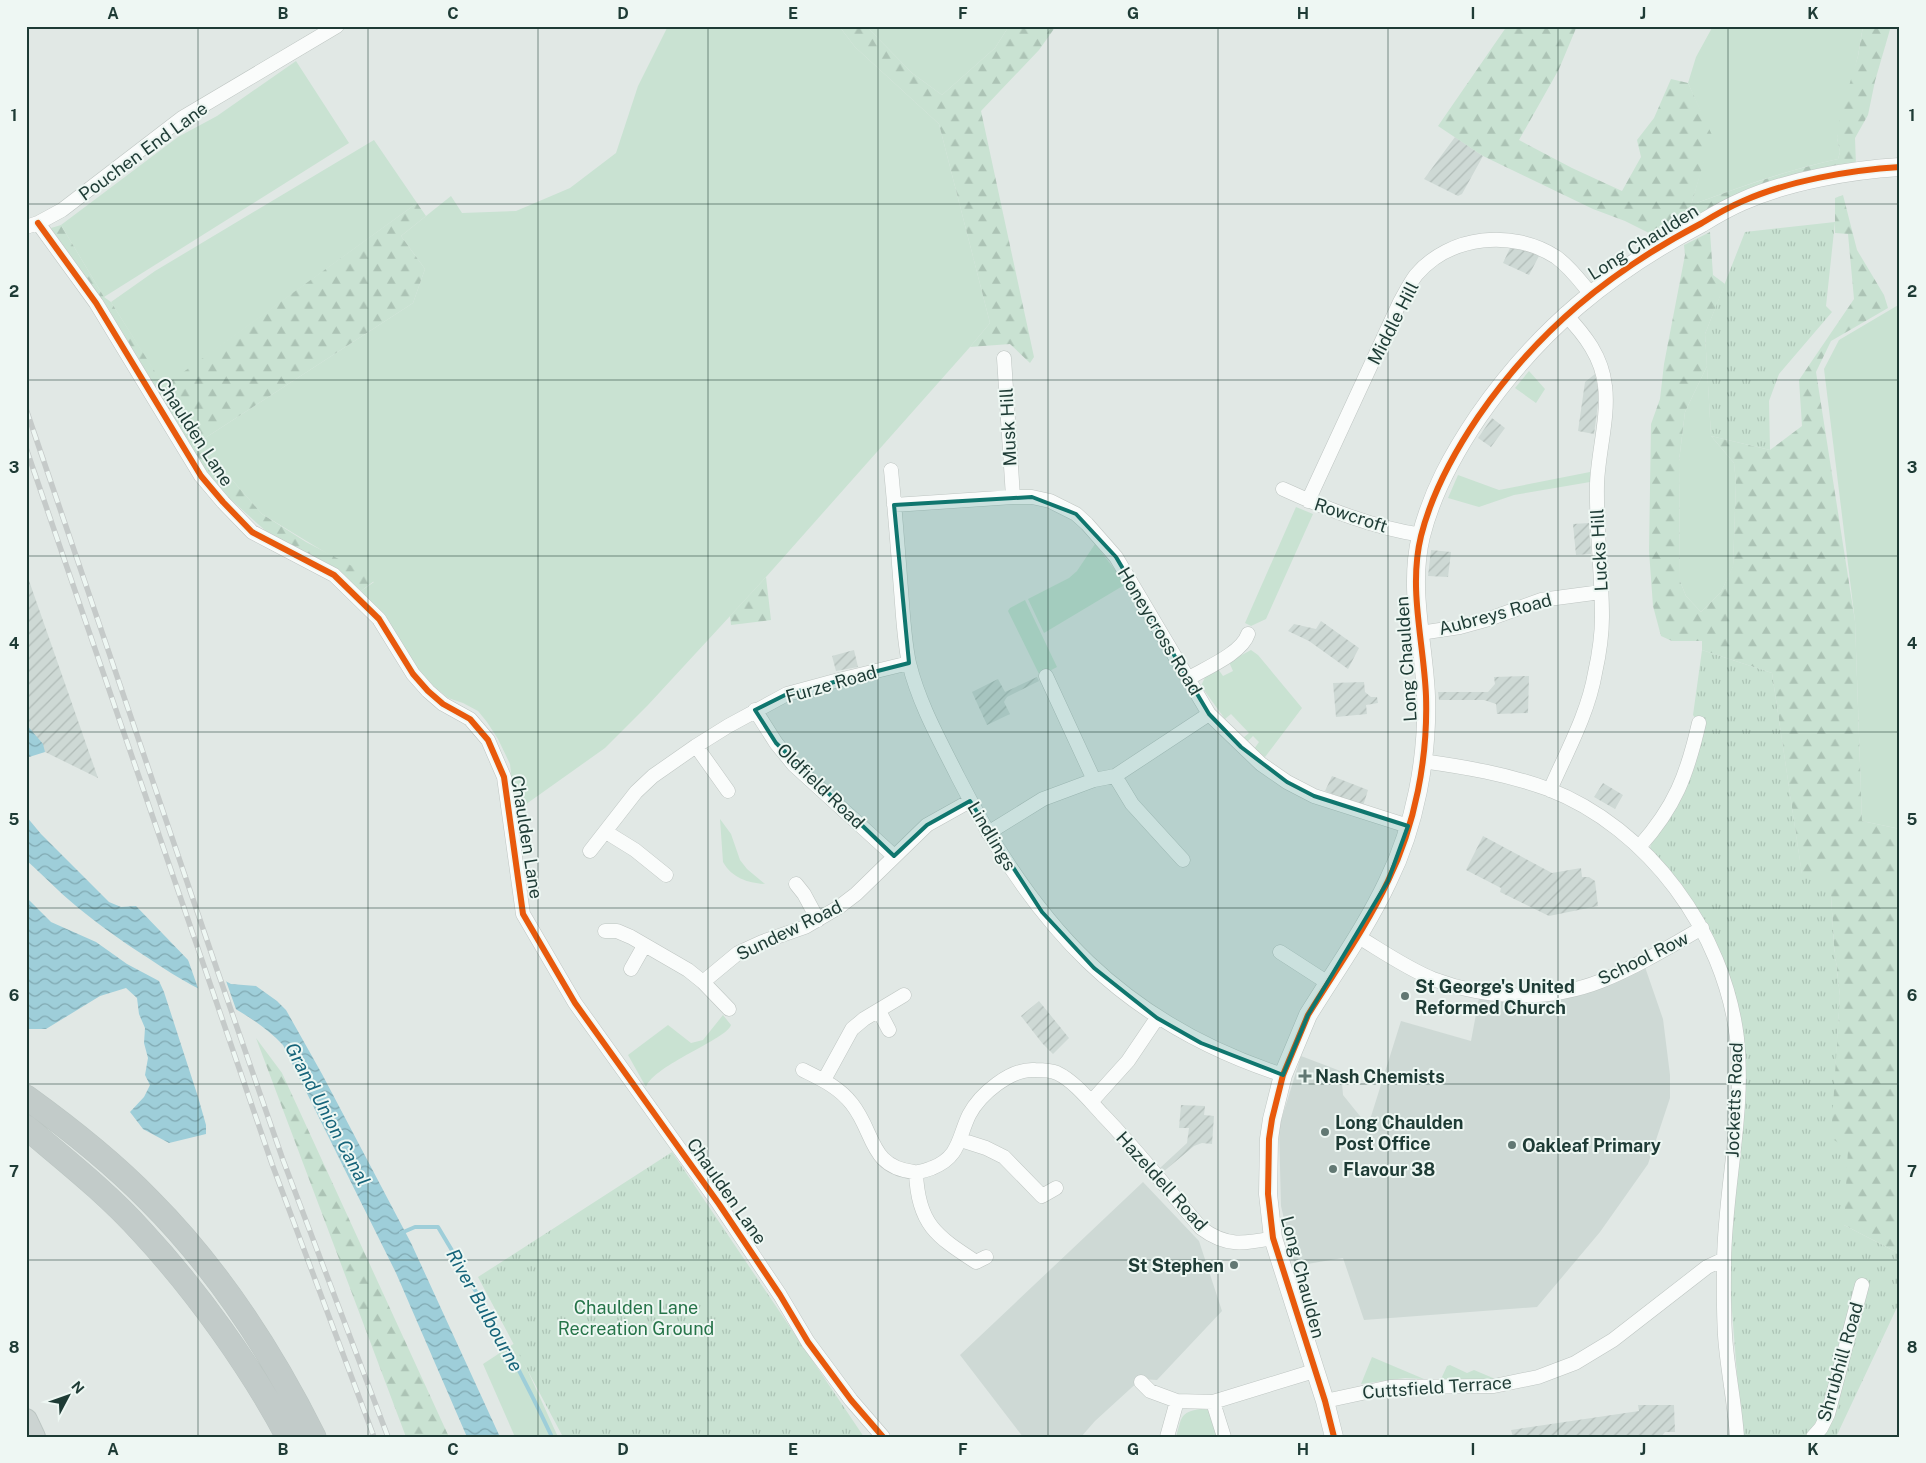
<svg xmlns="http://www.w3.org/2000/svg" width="1926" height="1463" viewBox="0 0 1926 1463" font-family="'Public Sans',sans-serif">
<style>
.built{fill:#ced9d5}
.industrial{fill:url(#industrial-furrows)}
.grass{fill:#c9e2d2}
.forest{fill:url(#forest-firs)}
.park{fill:url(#park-tufts)}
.water{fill:url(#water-waves)}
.pier{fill:#e1e8e5}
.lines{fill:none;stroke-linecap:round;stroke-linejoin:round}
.stream{stroke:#9eced9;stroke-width:4}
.minor-casing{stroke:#bec5c2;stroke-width:15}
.tertiary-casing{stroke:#bec5c2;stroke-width:19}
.primary-casing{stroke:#bbc5c2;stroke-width:24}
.trunk-casing{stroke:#bbc5c2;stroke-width:25}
.minor{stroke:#fafcfb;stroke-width:14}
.tertiary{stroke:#fafcfb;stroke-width:18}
.primary{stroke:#ccd4d2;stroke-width:22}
.trunk{stroke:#c2cbc9;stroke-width:24}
.rail-casing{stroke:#c5cac9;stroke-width:5.5}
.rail{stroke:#eef7f3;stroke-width:4;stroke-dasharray:11;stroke-linecap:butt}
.cycleway-casing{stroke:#eef7f3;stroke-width:9}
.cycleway{stroke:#e8590c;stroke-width:6}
.marked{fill:#0f766e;fill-opacity:0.2;stroke:#0f766e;stroke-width:4;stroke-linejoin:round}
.grid{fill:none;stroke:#1e3b35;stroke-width:1;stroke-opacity:0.55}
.poi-dot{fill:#627873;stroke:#eef7f3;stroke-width:2}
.labels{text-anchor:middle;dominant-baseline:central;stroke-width:4;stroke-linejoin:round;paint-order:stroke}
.street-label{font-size:18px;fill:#1e3b35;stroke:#eef7f3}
.poi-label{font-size:18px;font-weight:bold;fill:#1e3b35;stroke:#eef7f3;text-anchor:start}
.park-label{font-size:18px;fill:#267449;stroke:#eef7f3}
.water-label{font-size:19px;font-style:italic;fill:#16647a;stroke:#eef7f3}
.neatline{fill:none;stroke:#1e3b35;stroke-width:2}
.grid-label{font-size:16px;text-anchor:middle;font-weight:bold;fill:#1e3b35}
</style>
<defs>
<pattern id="industrial-furrows" width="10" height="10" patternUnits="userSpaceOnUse" patternTransform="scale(1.25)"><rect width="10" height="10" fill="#ced9d5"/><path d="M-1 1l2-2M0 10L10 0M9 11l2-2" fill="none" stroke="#b0bbb7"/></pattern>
<pattern id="forest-firs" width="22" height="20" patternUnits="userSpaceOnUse" patternTransform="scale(1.25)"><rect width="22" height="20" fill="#c9e2d2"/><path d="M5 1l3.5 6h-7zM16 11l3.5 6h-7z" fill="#acc3b5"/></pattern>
<pattern id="park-tufts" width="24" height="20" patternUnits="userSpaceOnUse" patternTransform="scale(1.25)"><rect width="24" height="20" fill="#c9e2d2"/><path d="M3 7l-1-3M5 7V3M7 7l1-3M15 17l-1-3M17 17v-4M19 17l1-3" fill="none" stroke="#acc3b5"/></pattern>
<pattern id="water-waves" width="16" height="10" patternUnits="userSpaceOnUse" patternTransform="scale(1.25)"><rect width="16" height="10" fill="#9eced9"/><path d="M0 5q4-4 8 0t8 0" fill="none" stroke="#80a8b1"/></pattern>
</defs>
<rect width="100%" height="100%" fill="#e1e8e5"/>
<path class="built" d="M 1645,967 L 1663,1019 L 1670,1075 L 1670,1098 L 1648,1164 L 1600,1232 L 1537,1307 L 1364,1320 L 1343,1258 L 1295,1266 L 1281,1206 L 1279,1127 L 1301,1056 L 1343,1072 L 1342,1083 L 1343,1095 L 1368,1126 L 1401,1021 L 1471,1041 L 1479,998 L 1515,1003 L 1557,999 Z
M 1143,1182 L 1199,1241 L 1222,1311 L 1157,1380 L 1141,1379 L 1095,1421 L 1081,1437 L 1023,1437 L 960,1355 Z"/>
<path class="industrial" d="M 1455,137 L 1483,156 L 1462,194 L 1458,196 L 1424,179 Z
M 1511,246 L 1539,256 L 1529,275 L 1503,263 Z
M 1595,374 L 1598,389 L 1598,404 L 1594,434 L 1578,431 L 1585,382 Z
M 1492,418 L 1505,428 L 1491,447 L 1478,438 Z
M 1589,523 L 1591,554 L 1576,555 L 1573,524 Z
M 1431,550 L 1451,552 L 1448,577 L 1428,576 Z
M 26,572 L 98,778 L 45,752 L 26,726 Z
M 1321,621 L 1359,648 L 1348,669 L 1309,641 L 1288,631 L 1294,624 L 1316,629 Z
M 854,650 L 858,667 L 836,671 L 832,656 Z
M 1529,676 L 1528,713 L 1497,714 L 1496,704 L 1484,700 L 1439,700 L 1438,692 L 1488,692 L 1495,684 L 1494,677 Z
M 1037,677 L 1039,681 L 1007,697 L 1005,700 L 1004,702 L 1010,714 L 987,725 L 972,692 L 998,679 L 1005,692 Z
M 1364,682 L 1365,692 L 1371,697 L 1377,697 L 1378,703 L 1366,705 L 1367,714 L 1336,717 L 1333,683 Z
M 1332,776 L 1368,790 L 1363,806 L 1325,791 Z
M 1603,783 L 1623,795 L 1615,809 L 1594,797 Z
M 1483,836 L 1552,873 L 1581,868 L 1582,877 L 1589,877 L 1595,881 L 1598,906 L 1549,916 L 1500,892 L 1501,888 L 1466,870 Z
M 1039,1001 L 1069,1038 L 1053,1054 L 1042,1043 L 1021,1016 Z
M 1181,1105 L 1205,1106 L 1204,1115 L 1214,1116 L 1212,1144 L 1202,1143 L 1194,1146 L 1163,1172 L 1160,1168 L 1187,1143 L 1189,1128 L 1179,1128 Z
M 1638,1405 L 1674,1405 L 1675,1432 L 1665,1432 L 1661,1437 L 1649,1435 L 1629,1437 L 1513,1437 L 1511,1430 L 1639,1411 Z"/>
<path class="grass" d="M 668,26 L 839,26 L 855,47 L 939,124 L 990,323 L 970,347 L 766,577 L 648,705 L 605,748 L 515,812 L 510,764 L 498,739 L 487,722 L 478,711 L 463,703 L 448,698 L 429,682 L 406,655 L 384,618 L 361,591 L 374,582 L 262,514 L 199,442 L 413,303 L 425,269 L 401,236 L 451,196 L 462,213 L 516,211 L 570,188 L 616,153 L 638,86 Z
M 866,26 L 1009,26 L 995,48 L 942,95 L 912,73 Z
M 1713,26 L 1863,26 L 1858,56 L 1837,138 L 1840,152 L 1838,159 C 1787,170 1739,187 1691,205 L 1711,135 L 1688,83 L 1696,57 Z
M 296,61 L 349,143 L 104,297 L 61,225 L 178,137 L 217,116 Z
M 374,140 L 417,203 L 164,387 L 111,302 L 155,271 Z
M 1900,304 L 1900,829 L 1862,821 L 1855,621 L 1824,369 L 1839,340 Z
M 1707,366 L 1711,436 L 1734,463 L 1736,483 L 1733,567 L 1721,592 L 1701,612 L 1686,596 L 1680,581 L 1679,461 L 1685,412 Z
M 1529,371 L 1545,389 L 1536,403 L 1515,388 Z
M 1590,472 L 1590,482 L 1514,495 L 1479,507 L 1448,498 L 1458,475 L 1499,490 Z
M 1296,507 L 1313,514 L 1266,619 L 1251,626 L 1245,623 Z
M 1095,544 L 1126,584 L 1044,633 L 1028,599 L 1069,578 L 1077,571 Z
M 1025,600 L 1057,667 L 1040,676 L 1008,611 L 1010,608 Z
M 1251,650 L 1258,655 L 1302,708 L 1265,757 L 1254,749 L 1259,742 L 1253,736 L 1247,742 L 1243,738 L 1249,733 L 1231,714 L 1225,719 L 1201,686 L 1206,675 L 1218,669 L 1223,676 L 1233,671 L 1229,662 Z
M 720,819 L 731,834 L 740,860 L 747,869 L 765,884 C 748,883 732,878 723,862 Z
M 723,1015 L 731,1025 C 727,1039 654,1065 646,1087 L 628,1055 L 668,1025 L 691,1043 L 703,1040 Z
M 515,1343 L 558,1437 L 515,1437 L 483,1364 Z
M 1372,1357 L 1424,1379 L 1405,1378 L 1361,1384 Z
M 1450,1365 L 1467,1373 L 1474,1370 L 1493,1378 L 1493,1380 L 1441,1379 L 1447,1366 Z
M 1201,1409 L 1211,1410 L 1220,1437 L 1176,1437 C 1182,1418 1179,1412 1201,1409 Z"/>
<path class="forest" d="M 839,26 L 866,26 L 912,73 L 942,95 L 995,48 L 1009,26 L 1056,26 L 1039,50 L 981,111 L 1034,357 L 1030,363 L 1010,344 L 970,347 L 990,323 L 939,124 L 855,47 Z
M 1507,26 L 1577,26 L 1559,69 L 1519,140 L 1572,168 L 1622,191 L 1641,157 L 1637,140 L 1654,118 L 1671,79 L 1688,83 L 1712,135 L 1691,205 C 1740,187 1788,170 1838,159 L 1840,152 L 1837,138 L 1840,116 L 1858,56 L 1863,26 L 1891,26 L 1875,81 L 1868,115 L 1855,138 L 1856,165 L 1678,227 L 1651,234 L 1625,221 L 1593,209 L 1483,156 L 1438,126 Z
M 1843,195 L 1857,250 L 1884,295 L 1888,308 L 1831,341 L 1816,372 L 1855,621 L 1862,821 L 1900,829 L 1900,1254 L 1844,1225 L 1830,1140 L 1840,996 L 1834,945 L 1831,895 L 1802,875 L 1772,673 L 1702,650 L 1702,641 L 1672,641 L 1661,636 L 1653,606 L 1649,551 L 1651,424 L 1660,399 L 1664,364 L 1685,255 L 1684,245 L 1710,232 L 1713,275 L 1725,284 L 1705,334 L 1707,366 L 1685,412 L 1679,461 L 1680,581 L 1686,596 L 1701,612 L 1721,592 L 1733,566 L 1736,483 L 1734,463 L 1711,436 L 1770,450 L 1802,426 L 1799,380 L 1854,299 L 1848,234 L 1835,233 L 1835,198 Z
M 417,203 L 426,216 L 401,236 L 425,269 L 413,303 L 199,442 L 262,514 L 306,542 L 356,568 L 374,581 L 361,591 L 329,564 L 268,533 L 218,488 L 179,431 L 51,228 L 61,225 L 104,297 L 111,302 L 164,386 Z
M 766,577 L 771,620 L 731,625 L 730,616 Z
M 256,1038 L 282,1073 L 449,1437 L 406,1437 Z"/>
<path class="park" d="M 1835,222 L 1826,306 L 1832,312 L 1779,374 L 1769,401 L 1770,450 L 1711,436 L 1705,334 L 1745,232 Z
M 1702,650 L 1772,673 L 1802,874 L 1827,872 L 1831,895 L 1834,945 L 1840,996 L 1831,1138 L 1848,1149 L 1844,1225 L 1900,1254 L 1900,1301 L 1836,1437 L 1742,1437 L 1728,1261 L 1742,1104 L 1723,966 L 1650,849 L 1651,843 L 1701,726 L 1693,715 Z
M 672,1152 L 864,1437 L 563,1437 L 478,1277 Z"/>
<path class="water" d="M 26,724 L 43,744 L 45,752 L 26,758 Z
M 26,816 L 41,834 L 109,902 L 121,907 L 136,906 L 190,962 L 231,984 L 256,986 L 277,1001 L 286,1010 L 322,1074 L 411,1243 L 500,1437 L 467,1437 L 396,1273 L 283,1045 C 250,1011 210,997 171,973 C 142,954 113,936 86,914 C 65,898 46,878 26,860 Z
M 26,897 L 51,922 L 96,942 L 127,964 L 159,981 L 164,992 L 198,1097 L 206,1125 L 206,1134 L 169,1143 L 143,1129 L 130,1112 L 144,1097 L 150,1085 L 145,1075 L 148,1058 L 144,1043 L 145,1028 L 139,1014 L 137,998 L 126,988 L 100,996 L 46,1029 L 26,1029 Z"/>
<path class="pier" d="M 186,954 L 191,960 L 225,978 L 237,1012 L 199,991 Z"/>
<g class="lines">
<path class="stream" d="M 401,1233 L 415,1227 L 438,1227 C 479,1295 518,1365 552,1437"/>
<defs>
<path id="minor" d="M 38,223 L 96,303 L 201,476 L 223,502 L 252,532 L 334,575 L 379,619 L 413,674 L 428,691 L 443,704 L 470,719 L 488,740 L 504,777 L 523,914 L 575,1003 L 719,1204 L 780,1295 L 808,1342 L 851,1400 L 883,1437
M 26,227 L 38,223 L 62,210 L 182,118 L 337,26
M 1004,358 L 1013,497
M 891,470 C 895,510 898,550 901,590 C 903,614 904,640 909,663 C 919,704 940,741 958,777 C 1033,925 1122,1023 1283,1075
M 1283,489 C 1327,509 1374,528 1422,535
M 1308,501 L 1400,302 C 1405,293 1410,283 1416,275 C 1450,235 1513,229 1556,257 C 1570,267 1580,281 1590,293
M 894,505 L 1013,497 L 1032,497 L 1050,501 L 1076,514 L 1087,524 L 1116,557 L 1209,714 L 1261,764 L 1287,782 L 1314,796 L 1408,826
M 1420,633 L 1460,627 L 1489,619 L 1541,600 L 1601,592
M 1046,676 L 1094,780
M 1189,678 C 1206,668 1242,653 1248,634
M 755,710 L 776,743 L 794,765 L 894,856
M 696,746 L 728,791
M 1422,761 C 1465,767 1507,774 1548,789 C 1649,828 1724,932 1737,1038 C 1745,1112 1725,1187 1724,1261 C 1724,1289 1723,1319 1726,1347 C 1729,1377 1735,1407 1737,1437
M 1115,776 L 1132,804 L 1183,860
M 1550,790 C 1566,753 1588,714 1595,673 C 1599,655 1602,636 1602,617 C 1602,572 1596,529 1597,484 C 1598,453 1609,416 1605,386 C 1602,357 1585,335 1565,314
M 606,832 L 635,850 L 666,875
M 988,833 L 1043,799 L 1094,780 L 1115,776 L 1209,714
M 1639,847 C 1675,807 1687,775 1699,723
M 590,851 L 636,792 L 653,776 L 696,746 L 728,726 L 787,694 L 835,681 L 909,663
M 796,884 L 804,894 L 818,920
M 605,931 L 617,931 L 631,937 L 688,970 L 703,982 L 729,1009
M 1357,936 C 1382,951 1406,968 1433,979 C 1486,999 1548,1002 1601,981 C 1636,967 1669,947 1702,928
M 1280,952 L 1328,983
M 631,969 L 644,946
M 703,982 L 738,953 L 762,942 L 805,927 L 839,907 L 856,894 L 927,825 L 970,801
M 879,1011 L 889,1030
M 803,1070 C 821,1079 839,1087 852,1104 C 875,1133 869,1167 914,1172 C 919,1173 926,1170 932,1168 C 960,1157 958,1138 969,1115 C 980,1094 1011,1068 1035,1070 C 1042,1070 1050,1070 1057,1073 C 1074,1081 1089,1100 1102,1114 C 1137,1150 1168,1190 1201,1228 C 1226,1247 1244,1244 1273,1238
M 824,1080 L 852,1029 L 864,1019 L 904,995
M 1091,1102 L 1128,1061 L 1157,1018
M 961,1140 L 986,1148 L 1004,1157 L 1042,1196 L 1056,1188
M 916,1173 C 918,1224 936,1236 976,1262 L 986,1257
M 1141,1382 L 1150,1391 L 1177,1401 L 1213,1402 L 1314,1371
M 1325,1401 L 1390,1387 L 1494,1386 L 1538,1377 L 1575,1363 L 1613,1340 L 1707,1267 L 1724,1259
M 1213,1402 L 1224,1437
M 1167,1437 L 1177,1401
M 1813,1437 L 1821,1428 L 1828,1414 L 1862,1285"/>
<path id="tertiary" d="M 1334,1437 L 1325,1401 L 1273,1238 L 1268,1194 L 1269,1139 L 1272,1119 L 1283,1075 L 1308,1015 C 1335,971 1366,928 1388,881 C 1415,826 1428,758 1426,696 C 1424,643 1408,589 1421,536 C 1432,492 1453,454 1478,417 C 1538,330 1609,272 1702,223 C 1715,215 1729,207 1743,201 C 1788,181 1850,170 1900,167"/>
<path id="primary" d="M 26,1420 L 34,1437"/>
<path id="trunk" d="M 26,1097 C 69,1128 112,1162 149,1200 C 217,1268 271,1351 314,1437
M 26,1127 C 66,1161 107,1193 142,1232 C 196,1290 251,1367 288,1437"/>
</defs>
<use href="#minor" class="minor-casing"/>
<use href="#tertiary" class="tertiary-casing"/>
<use href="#primary" class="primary-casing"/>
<use href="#trunk" class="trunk-casing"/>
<use href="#minor" class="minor"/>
<use href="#tertiary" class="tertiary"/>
<use href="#primary" class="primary"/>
<use href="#trunk" class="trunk"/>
<defs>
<path id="rail" d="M 26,409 L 213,958 L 283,1160 L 388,1437
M 26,448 L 272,1164 L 374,1437"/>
</defs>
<use href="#rail" class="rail-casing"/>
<use href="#rail" class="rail"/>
<defs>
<path id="cycleway" d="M 38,223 L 96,303 L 201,476 L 223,502 L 252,532 L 334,575 L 379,619 L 413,674 L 428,691 L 443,704 L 470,719 L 488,740 L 504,777 L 523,914 L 575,1003 L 719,1204 L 780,1295 L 808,1342 L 851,1400 L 883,1437
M 1334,1437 L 1325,1401 L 1273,1238 L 1268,1194 L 1269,1139 L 1272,1119 L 1283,1075 L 1308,1015 C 1335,971 1366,928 1388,881 C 1415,826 1428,758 1426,696 C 1424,643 1408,589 1421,536 C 1432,492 1453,454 1478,417 C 1538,330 1609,272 1702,223 C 1715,215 1729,207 1743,201 C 1788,181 1850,170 1900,167"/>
</defs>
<use href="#cycleway" class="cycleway-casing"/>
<use href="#cycleway" class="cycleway"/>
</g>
<path class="marked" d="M 1032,497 L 1076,514 L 1116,557 L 1209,714 L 1241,747 L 1287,782 L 1314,796 L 1408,826 L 1388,881 L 1308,1015 L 1283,1075 L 1201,1043 L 1157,1018 L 1094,968 L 1042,912 L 970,801 L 927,825 L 894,856 L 776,743 L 755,710 L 787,694 L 909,663 L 894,505 Z"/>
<path class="grid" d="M 198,26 L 198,1437M 368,26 L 368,1437M 538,26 L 538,1437M 708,26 L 708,1437M 878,26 L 878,1437M 1048,26 L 1048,1437M 1218,26 L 1218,1437M 1388,26 L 1388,1437M 1558,26 L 1558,1437M 1728,26 L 1728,1437M 26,204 L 1900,204M 26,380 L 1900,380M 26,556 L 1900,556M 26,732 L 1900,732M 26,908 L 1900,908M 26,1084 L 1900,1084M 26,1260 L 1900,1260"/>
<g class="poi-dot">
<circle cx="1405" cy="996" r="5"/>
<path d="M1302.5 1068.5h5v5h5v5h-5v5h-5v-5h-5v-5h5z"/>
<circle cx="1325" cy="1132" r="5"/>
<circle cx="1512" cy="1145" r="5"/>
<circle cx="1333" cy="1169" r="5"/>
<circle cx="1234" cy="1265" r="5"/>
</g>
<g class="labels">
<g class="street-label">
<text transform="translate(143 151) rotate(-36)">Pouchen End Lane</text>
<text transform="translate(1643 242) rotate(-32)">Long Chaulden</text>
<text transform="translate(1393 323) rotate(-63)">Middle Hill</text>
<text transform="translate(1008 427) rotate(-93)">Musk Hill</text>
<text transform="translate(195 432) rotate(57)">Chaulden Lane</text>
<text transform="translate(1351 515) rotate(18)">Rowcroft</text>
<text transform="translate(1599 550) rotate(-93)">Lucks Hill</text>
<text transform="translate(1495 614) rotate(-15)">Aubreys Road</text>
<text transform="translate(1160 631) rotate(59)">Honeycross Road</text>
<text transform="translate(1406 659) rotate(-94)">Long Chaulden</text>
<text transform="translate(831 684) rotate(-16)">Furze Road</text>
<text transform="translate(821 786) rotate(44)">Oldfield Road</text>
<text transform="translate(992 836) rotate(59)">Lindlings</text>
<text transform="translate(527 837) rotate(81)">Chaulden Lane</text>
<text transform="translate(789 930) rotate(-26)">Sundew Road</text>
<text transform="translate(1643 958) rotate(-26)">School Row</text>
<text transform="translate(1734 1100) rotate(-88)">Jocketts Road</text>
<text transform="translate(1162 1181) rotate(48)">Hazeldell Road</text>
<text transform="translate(727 1191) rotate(55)">Chaulden Lane</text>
<text transform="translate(1303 1277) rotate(75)">Long Chaulden</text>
<text transform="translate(1840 1362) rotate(-74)">Shrubhill Road</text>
<text transform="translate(1437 1387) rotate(-4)">Cuttsfield Terrace</text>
</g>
<g class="poi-label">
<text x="1415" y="986">St George's United<tspan x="1415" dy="21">Reformed Church</tspan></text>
<text x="1315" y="1076">Nash Chemists</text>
<text x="1335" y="1122">Long Chaulden<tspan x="1335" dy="21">Post Office</tspan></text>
<text x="1522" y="1145">Oakleaf Primary</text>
<text x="1343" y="1169">Flavour 38</text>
<text x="1224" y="1265" text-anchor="end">St Stephen</text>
</g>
<g class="park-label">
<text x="636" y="1307">Chaulden Lane<tspan x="636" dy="21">Recreation Ground</tspan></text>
</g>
<g class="water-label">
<text transform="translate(328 1114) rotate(62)">Grand Union Canal</text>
<text transform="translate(485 1310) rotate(61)">River Bulbourne</text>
</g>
</g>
<rect width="1926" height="1463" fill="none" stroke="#eef7f3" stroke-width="55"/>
<g transform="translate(68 1396) rotate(49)" stroke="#eef7f3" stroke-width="4" paint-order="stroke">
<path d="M0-4L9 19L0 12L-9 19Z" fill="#1e3b35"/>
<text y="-8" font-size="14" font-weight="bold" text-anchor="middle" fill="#1e3b35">N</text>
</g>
<rect x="28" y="28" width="1870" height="1408" class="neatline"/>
<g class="grid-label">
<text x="113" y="19">A</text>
<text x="283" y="19">B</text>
<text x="453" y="19">C</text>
<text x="623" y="19">D</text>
<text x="793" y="19">E</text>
<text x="963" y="19">F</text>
<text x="1133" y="19">G</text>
<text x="1303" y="19">H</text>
<text x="1473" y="19">I</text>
<text x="1643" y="19">J</text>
<text x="1813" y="19">K</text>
<text x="14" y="121">1</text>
<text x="1912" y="121">1</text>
<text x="14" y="297">2</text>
<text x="1912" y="297">2</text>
<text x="14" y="473">3</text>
<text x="1912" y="473">3</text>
<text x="14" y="649">4</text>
<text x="1912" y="649">4</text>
<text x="14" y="825">5</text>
<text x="1912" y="825">5</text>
<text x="14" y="1001">6</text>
<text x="1912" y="1001">6</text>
<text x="14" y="1177">7</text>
<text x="1912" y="1177">7</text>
<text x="14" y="1353">8</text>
<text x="1912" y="1353">8</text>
<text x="113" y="1455">A</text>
<text x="283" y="1455">B</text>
<text x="453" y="1455">C</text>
<text x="623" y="1455">D</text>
<text x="793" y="1455">E</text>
<text x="963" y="1455">F</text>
<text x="1133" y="1455">G</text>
<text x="1303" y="1455">H</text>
<text x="1473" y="1455">I</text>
<text x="1643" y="1455">J</text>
<text x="1813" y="1455">K</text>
</g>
</svg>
